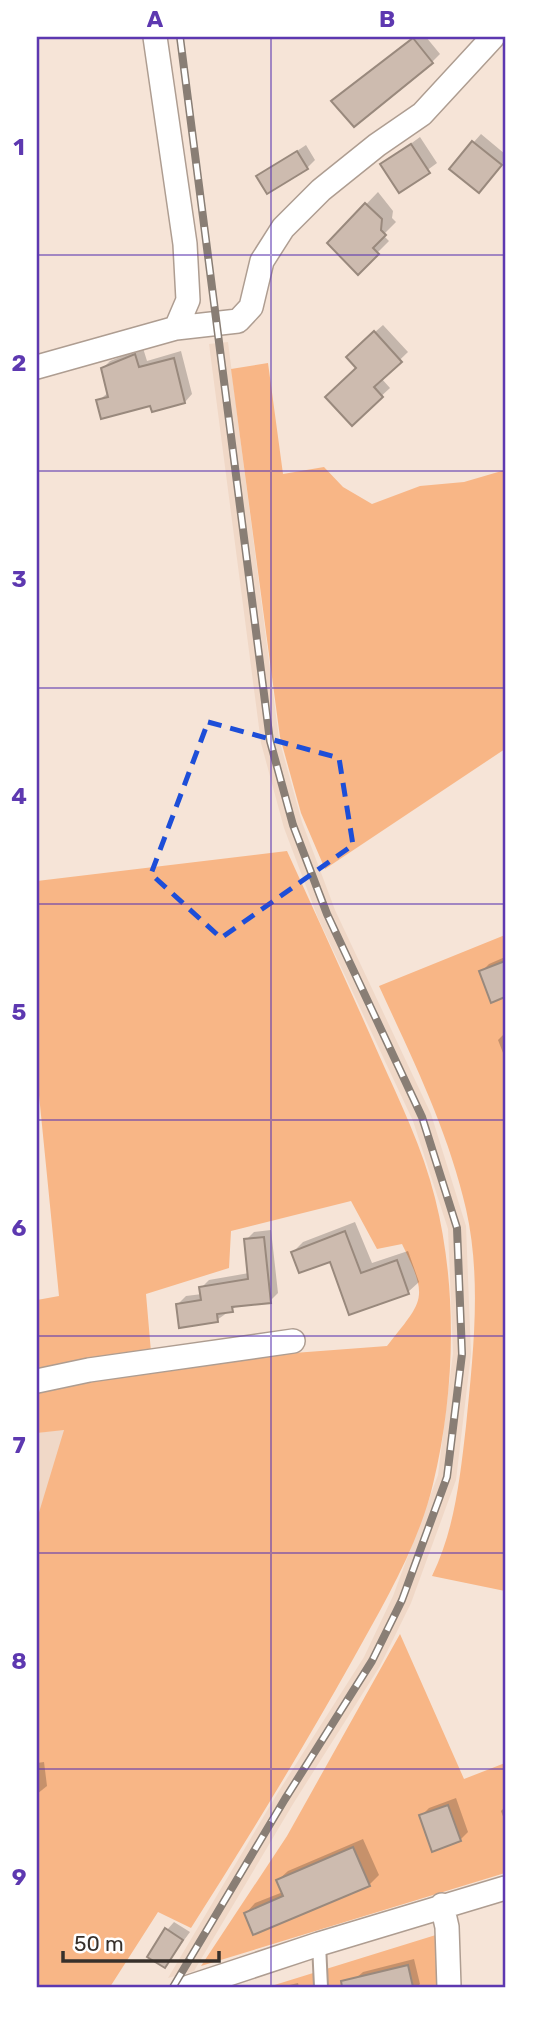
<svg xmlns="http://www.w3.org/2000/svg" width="542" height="2024" viewBox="0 0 542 2024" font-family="Rubik,sans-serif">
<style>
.built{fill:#f0d8c7}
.green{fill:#f8b686}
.shadow{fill:#0003}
.building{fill:#cdbbaf;stroke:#99897d;stroke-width:2}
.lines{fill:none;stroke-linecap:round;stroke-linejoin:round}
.lane-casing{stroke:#ae9d91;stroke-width:16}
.street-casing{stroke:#ae9d91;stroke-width:26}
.lane{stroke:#fff;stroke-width:12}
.street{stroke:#fff;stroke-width:23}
.rail-casing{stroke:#897e75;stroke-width:8}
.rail{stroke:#fff;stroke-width:5;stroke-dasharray:16;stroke-linecap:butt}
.marked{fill:none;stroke:#1d4ed8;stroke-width:5;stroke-dasharray:14 9;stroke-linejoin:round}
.grid{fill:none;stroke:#5d38b0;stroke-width:2;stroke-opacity:0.55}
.neatline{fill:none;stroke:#5d38b0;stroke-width:2.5}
.grid-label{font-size:23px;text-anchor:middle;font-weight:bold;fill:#5d38b0}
</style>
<rect width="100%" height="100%" fill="#f6e4d7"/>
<path class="built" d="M 228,342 L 279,739 L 302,822 L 335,910 L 431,1114 L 466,1226 L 471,1354 L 456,1480 L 411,1603 L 380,1666 L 293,1804 L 194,1971 L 168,1978 L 277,1794 L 364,1657 L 393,1596 L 438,1475 L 453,1353 L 448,1229 L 413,1121 L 318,918 L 284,828 L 261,743 L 209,344 Z
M 65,1429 L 40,1513 L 37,1519 L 37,1433 Z"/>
<path class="green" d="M 268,363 L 283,474 L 324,467 L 343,487 L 372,504 L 420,486 L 464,482 L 505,470 L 505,749 L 325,869 L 301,813 L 280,737 L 231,369 Z
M 287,851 C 318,919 349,987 379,1055 C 400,1102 423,1149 435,1198 C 458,1289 455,1393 433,1484 C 418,1547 383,1605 352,1661 C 301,1752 247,1840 191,1928 L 158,1912 L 110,1987 L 37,1987 L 37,1519 L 64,1430 L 37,1433 L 37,1390 L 74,1381 L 254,1356 L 387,1346 C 424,1299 429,1299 402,1244 L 377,1249 L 351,1201 L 231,1231 L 229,1268 L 146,1294 L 151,1352 L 37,1368 L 37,1300 L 59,1296 L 37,1075 L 37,881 Z
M 505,935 L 505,1591 L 432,1576 C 455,1529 460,1477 466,1426 C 473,1356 482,1279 466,1209 C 448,1130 412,1058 379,986 Z
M 400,1634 L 464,1779 L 505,1763 L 505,1873 L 201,1966 L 287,1836 Z
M 439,1934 L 441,1987 L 268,1987 Z"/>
<path class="shadow" d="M 415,37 L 426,37 L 440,54 L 432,62 L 334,101 Z
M 481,134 L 505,154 L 505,161 L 487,183 L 451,168 Z
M 420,137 L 437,163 L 399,191 L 382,165 Z
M 306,145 L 315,160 L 307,168 L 258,177 Z
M 378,192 L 393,211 L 392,218 L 396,222 L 383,235 L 389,241 L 358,272 L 329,243 Z
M 383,325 L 408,352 L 381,378 L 390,388 L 352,423 L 359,367 L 356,349 Z
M 143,348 L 147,361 L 181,351 L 192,394 L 185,402 L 98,401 L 109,392 L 103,368 L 110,361 Z
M 505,957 L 505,995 L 492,1001 L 481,972 L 489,964 Z
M 505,1033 L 505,1058 L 498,1040 Z
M 355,1222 L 372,1263 L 408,1251 L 419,1282 L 408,1292 L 351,1313 L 331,1259 L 293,1252 L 303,1242 Z
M 271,1230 L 278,1293 L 270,1301 L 238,1305 L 217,1320 L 178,1304 L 186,1296 L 202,1294 L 201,1288 L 209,1280 L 249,1273 L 246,1240 L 254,1232 Z
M 44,1762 L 47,1786 L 37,1794 L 37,1763 Z
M 456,1798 L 468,1832 L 460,1840 L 421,1816 L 429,1808 Z
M 505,1807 L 505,1822 L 501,1811 Z
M 363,1839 L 379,1875 L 369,1885 L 246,1913 L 255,1903 L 283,1892 L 278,1880 L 288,1871 Z
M 174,1922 L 190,1932 L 165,1966 L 167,1930 Z
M 414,1959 L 420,1984 L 417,1987 L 338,1987 L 357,1983 L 356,1978 L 363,1972 Z
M 298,1983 L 299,1987 L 281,1987 Z"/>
<path class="building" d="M 413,38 L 433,63 L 354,127 L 331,101 Z
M 472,141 L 502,165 L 479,193 L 449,169 Z
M 411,144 L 430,173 L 399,193 L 380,164 Z
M 297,151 L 308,169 L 267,194 L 256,176 Z
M 365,203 L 382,219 L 381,230 L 386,235 L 373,248 L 379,254 L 358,275 L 327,243 Z
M 374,331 L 402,362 L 374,387 L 383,397 L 352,426 L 325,397 L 356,368 L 346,357 Z
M 135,354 L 139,367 L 174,358 L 185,403 L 152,412 L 150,406 L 101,419 L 96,400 L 108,397 L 101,368 Z
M 505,961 L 505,997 L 491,1003 L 479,971 Z
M 345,1231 L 361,1273 L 397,1260 L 409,1294 L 349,1315 L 330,1262 L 299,1273 L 291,1252 Z
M 264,1237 L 271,1303 L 232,1307 L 233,1312 L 217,1314 L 218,1322 L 179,1328 L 176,1304 L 201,1300 L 199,1287 L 248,1279 L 244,1239 Z
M 448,1805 L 461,1841 L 432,1852 L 419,1815 Z
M 353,1847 L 370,1886 L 253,1935 L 244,1913 L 283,1896 L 276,1880 Z
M 165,1928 L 183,1940 L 165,1968 L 147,1957 Z
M 408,1965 L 413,1987 L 342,1987 L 341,1981 Z"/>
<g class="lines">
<defs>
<path id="lane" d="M 319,1944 L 321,1987"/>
<path id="street" d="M 155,37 L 185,244 L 188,300 L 176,328
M 37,367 L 176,328 L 238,321 L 251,307 L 262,261 L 283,228 L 321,190 L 377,145 L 422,114 L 493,37
M 37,1381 L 89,1370 L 293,1341
M 442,1905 L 447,1927 L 449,1987
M 189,1987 L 319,1944 L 505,1888"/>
</defs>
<use href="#lane" class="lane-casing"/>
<use href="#street" class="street-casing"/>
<use href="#lane" class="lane"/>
<use href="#street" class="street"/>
<defs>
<path id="rail" d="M 173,1987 L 285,1799 L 372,1661 L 402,1600 L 447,1477 L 462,1354 L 457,1228 L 422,1117 L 327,914 L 293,825 L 270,741 L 180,37"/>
</defs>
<use href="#rail" class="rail-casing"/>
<use href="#rail" class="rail"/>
</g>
<path class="marked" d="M 208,722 L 339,758 L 353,845 L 221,938 L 151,874 Z"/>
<path class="grid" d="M 271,37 L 271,1987M 37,255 L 505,255M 37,471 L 505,471M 37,688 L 505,688M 37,904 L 505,904M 37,1120 L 505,1120M 37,1336 L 505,1336M 37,1553 L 505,1553M 37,1769 L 505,1769"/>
<rect width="542" height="2024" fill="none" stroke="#ffffff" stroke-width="77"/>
<path d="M63 1951v10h156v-10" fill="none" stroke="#37302b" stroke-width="3.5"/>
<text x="74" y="1951" font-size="21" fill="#37302b" stroke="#ffffff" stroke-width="5" paint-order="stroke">50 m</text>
<rect x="38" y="38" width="466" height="1948" class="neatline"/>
<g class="grid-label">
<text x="155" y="27">A</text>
<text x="387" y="27">B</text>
<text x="19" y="155">1</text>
<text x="19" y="371">2</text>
<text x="19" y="587">3</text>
<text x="19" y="804">4</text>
<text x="19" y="1020">5</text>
<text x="19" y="1236">6</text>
<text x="19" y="1453">7</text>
<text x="19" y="1669">8</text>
<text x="19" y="1885">9</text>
</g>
</svg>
